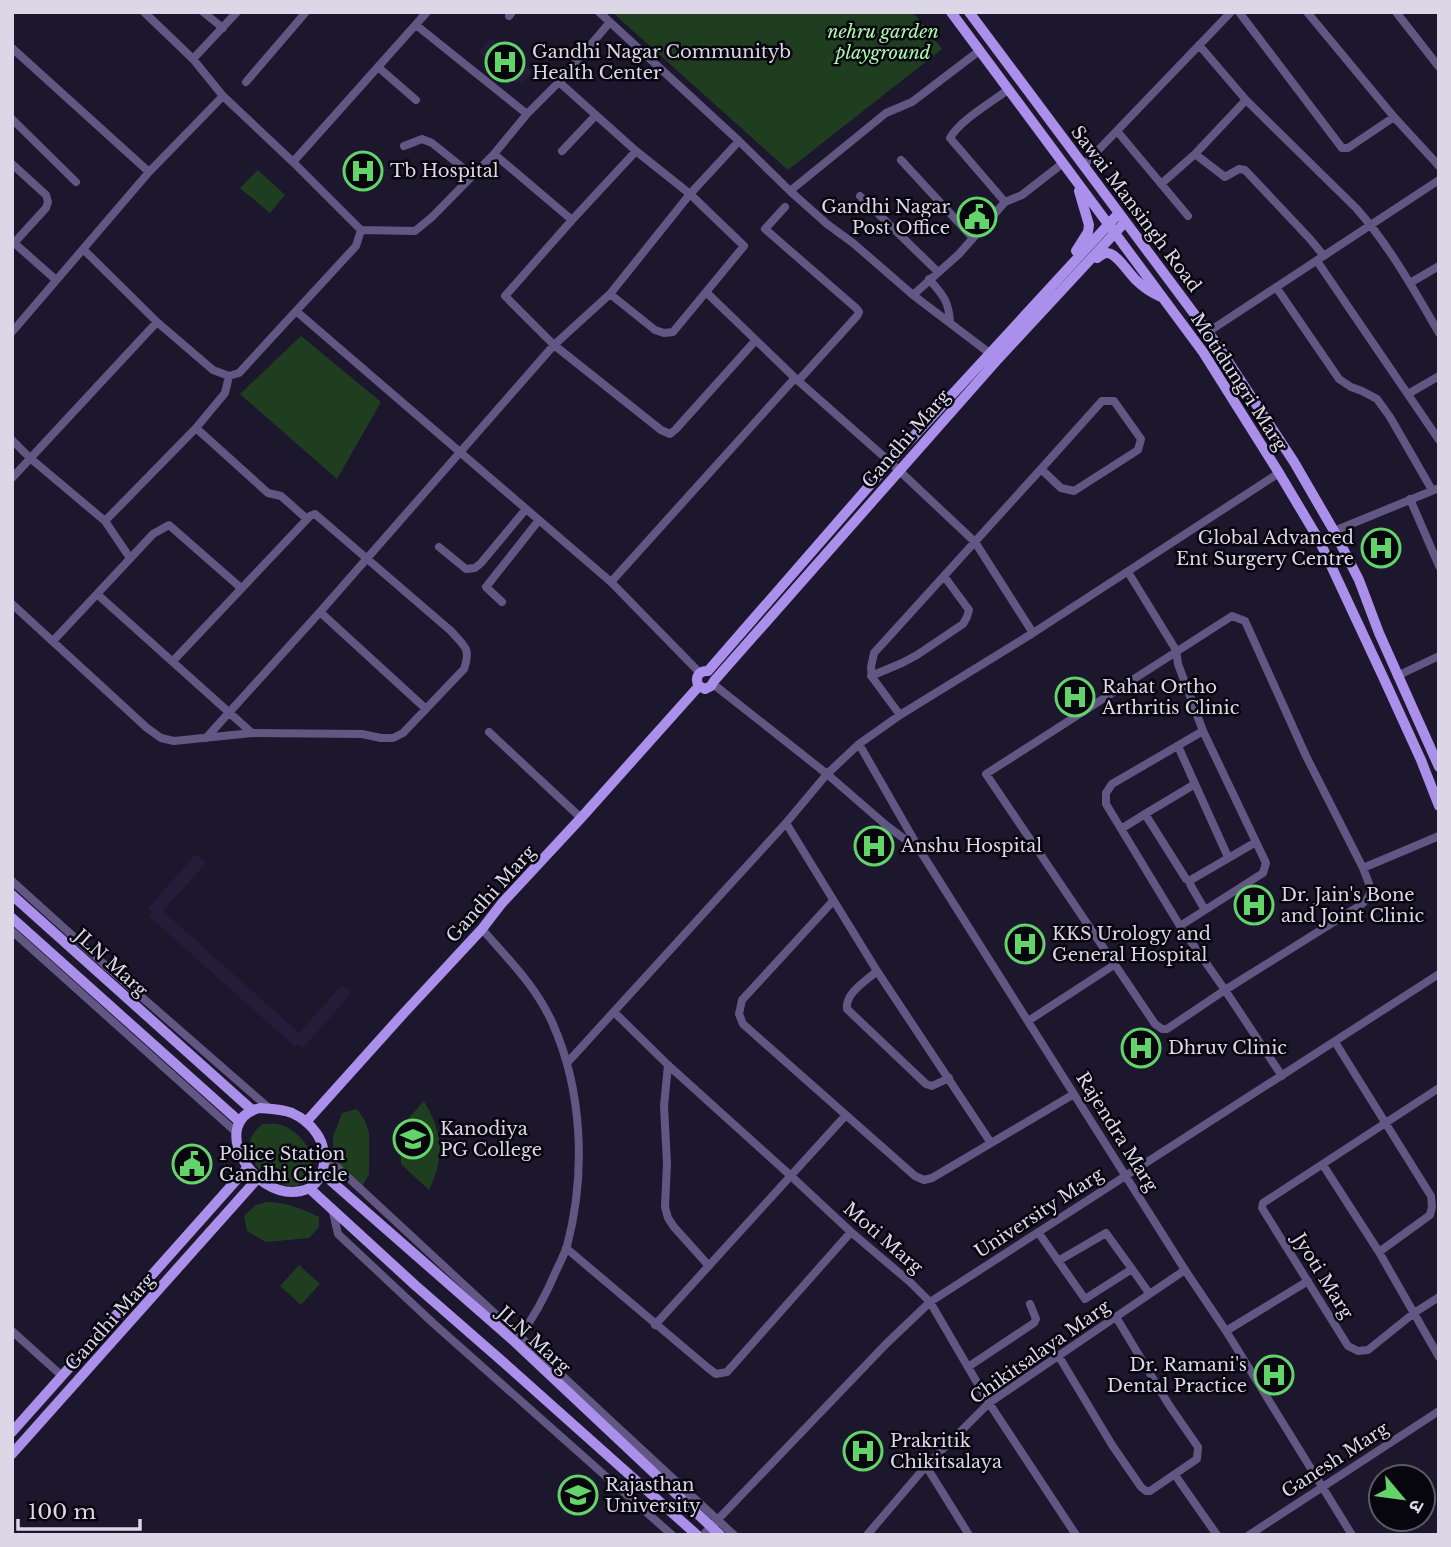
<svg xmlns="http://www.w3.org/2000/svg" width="1451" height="1547" viewBox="0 0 1451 1547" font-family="'Libre Baskerville','Noto Sans Devanagari',serif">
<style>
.built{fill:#251c39}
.green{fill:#1f3e20}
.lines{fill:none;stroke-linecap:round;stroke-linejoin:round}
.minor{stroke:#625682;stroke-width:8}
.major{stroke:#aa8feb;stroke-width:10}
.labels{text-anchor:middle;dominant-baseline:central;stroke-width:5;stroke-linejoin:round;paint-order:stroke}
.park-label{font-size:18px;font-style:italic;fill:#acf9ad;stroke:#07050e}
.poi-label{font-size:18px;fill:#dbd7e7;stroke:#07050e;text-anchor:start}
.street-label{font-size:18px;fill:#dbd7e7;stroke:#07050e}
</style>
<rect width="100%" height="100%" fill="#1d172e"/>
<path class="built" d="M 491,38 L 532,72 L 522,84 L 518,80 L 516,83 L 478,52 Z
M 196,854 L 206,863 L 163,911 L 299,1033 L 342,985 L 352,993 L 303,1048 L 298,1044 L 295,1047 L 149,916 L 152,912 L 148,908 Z"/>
<path class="green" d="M 612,12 L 913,12 L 942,49 L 788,170 Z
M 258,170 L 285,195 L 270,213 L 240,188 Z
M 301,336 L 381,402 L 337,479 L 240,394 Z
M 424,1101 C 443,1134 445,1155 429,1190 L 401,1164 L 401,1149 L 398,1130 Z
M 357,1109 L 365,1121 L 369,1133 L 369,1174 L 362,1187 L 334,1160 L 333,1137 L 342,1113 Z
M 263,1124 C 270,1124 277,1123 284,1126 C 302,1134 318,1155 310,1174 C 295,1210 219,1155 263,1124 Z
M 267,1202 C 286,1202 302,1209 319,1217 L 319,1227 L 309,1238 L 266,1242 L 247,1231 L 244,1216 L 256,1205 Z
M 299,1265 L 320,1284 L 301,1305 L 280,1286 Z"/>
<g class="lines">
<path class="minor" d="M 144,12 L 193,59 L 223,96
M 203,12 L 223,28
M 599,12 L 739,141 L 790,191 L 827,224 L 853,243 L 913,295 L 992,355
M 1239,12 L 1342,148 L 1348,148 L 1394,117
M 1307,12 L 1394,117 L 1439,166
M 1396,12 L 1439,67
M 509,16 L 512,12
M 416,25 L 527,114
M 1199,45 L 1246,100 L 1356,208 C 1389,245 1414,290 1439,333
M 12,48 L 149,172
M 193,59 L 237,12
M 378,67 L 416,100
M 246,82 L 306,12
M 559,82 L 636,151 L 690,194 L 744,246 L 673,332 L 664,333 L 655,330 L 610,294
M 12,119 L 76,182
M 1117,131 L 1188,216
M 404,146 L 422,139 L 432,143 L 472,175
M 562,151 L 596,115
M 636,151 L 572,220 L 505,296 L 554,345 L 661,430 L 670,434 L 676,429 L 755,341
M 494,154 L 572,220
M 1195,154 L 1225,177 L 1239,169 L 1245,170 L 1310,239 L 1324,256
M 901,160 L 972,237
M 293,162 L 427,12
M 12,164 L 46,195 L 48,202 L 46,208 L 14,243
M 1084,165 L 1231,12
M 1161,184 L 1195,154 L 1246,100
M 790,191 L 886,113 L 912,102 L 979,51
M 860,196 L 938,272
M 1005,202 L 1022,195 L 1063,163
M 785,207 L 765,229 L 856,308 L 859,312 L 857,316 L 798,381
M 361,230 L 415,231 L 432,217 L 494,154 L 527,114 L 559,82 L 610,22
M 12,241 L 56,280
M 1317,261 L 1439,440
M 929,279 C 943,295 949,301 950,323
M 1410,283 L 1439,266
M 1276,287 L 1339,379 L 1351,387 L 1362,391 L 1377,399 L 1390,417 L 1432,490
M 707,293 L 795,378 L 890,462 L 975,542 L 1033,633
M 913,295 L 959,254 L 1005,202 L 950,138 C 959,121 992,102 1009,89
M 296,311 L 611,582 L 700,673
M 12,332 L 149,172 L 223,96 L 293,162 L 361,230 L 356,246 L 239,373 L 229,376 L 213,370 L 157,322 L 83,249
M 1208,332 L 1439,180
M 1408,394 L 1439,376
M 196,428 L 268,493 L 281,496 L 307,519
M 12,440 L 30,458 L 105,521 L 196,428 L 225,393 L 229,376
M 12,478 L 157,322
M 1410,499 L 1439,566
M 105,521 L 130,558
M 1334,531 L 1439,488
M 439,547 L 466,569 L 475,568 L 481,563 L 526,509
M 1128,572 L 1176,650 L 1178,664 L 1203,731 L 1266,863 L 1263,873 L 1180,926
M 611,582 L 795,378
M 241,588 L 169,525 L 153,534 L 97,594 L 252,733
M 502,602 L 486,587 L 539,520
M 12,604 L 147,728 L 161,738 L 174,741 L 252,733 L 362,734 L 381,738 L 393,738 L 403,733 L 464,669 C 471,648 465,647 451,631 L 315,514 L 310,516 L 173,661
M 320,612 L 426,709
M 1232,616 L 1245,621 L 1306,756 L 1363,868 L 1371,889 L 1370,893 L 1367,899 L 1361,905 L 1225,990 L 1167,1029 L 1162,1029 L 1155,1024 L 986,774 Z
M 53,641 L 97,594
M 871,676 L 902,663 L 917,655 L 963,624 L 967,617 L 969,610 L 944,576
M 1397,676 L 1439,656
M 713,684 L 827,774 L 887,826 L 918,849
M 900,715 L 872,677 L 871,667 L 874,653 L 1041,469 L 1061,488 L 1074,491 L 1138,450 L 1141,439 L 1114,401 L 1102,401 L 1041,469
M 1203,731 L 1112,784 L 1106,793 L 1106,804 L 1180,926 L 1225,990 L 1282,1076
M 489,732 L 581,818
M 206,738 L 320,612 L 554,345 L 610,294 L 690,194 L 739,141
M 859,744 L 921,852 L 1185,1270 L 1226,1331 L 1352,1535
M 1195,784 L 1228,857
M 1145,814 L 1195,784 L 1178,746
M 786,823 L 877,971 L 991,1143
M 1121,829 L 1145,814 L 1186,879 L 1189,881 L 1256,842
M 1363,868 L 1439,836
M 12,881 L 105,965 L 270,1109
M 1189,881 L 1191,886 L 1205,910
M 833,901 L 742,1000 L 739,1014 L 743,1024 L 915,1176 L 924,1180 L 932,1178 L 1074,1094
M 482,929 C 508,959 535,985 552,1022 C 583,1091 586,1174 567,1246 C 564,1255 560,1263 556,1271 C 546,1295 533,1319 517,1340
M 12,931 L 236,1132
M 877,971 C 866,981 845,993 847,1009 L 926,1084 L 932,1086 L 949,1078
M 614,1012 L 668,1065 L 791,1176 L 851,1232 L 910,1282 L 930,1302 L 989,1403 L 1076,1535
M 1028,1021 L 1114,965
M 1335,1042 L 1431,1196 L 1432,1207 L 1430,1215 L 1379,1252
M 567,1063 L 786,823 L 827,774 L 859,744 L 900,715 L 1033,633 L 1279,473
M 668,1065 L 664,1106 L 667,1163 L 665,1207 L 668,1218 L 674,1227 L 709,1266
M 1439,1088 L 1263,1203 L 1262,1208 L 1348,1346 L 1358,1351 L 1368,1350 L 1414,1313 L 1439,1297
M 325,1156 L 734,1535
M 1323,1165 L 1379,1252 L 1439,1357
M 332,1208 L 338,1234 L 433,1323 L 672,1535
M 1038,1232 L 1085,1299 L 1132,1269 L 1106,1233 L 1058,1261
M 566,1248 L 708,1368 L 716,1374 L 727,1372 L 851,1232
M 1132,1269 L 1149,1293
M 655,1325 L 846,1115
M 12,1331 L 62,1376
M 1226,1331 L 1308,1281
M 1058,1355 L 1112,1445 L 1141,1487 L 1146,1491 L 1150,1491 L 1197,1459 L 1198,1447 L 1169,1405 L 1116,1317
M 968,1367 L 1034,1323 L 1036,1319 L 1030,1304
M 926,1466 L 969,1535
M 1175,1475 L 1217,1535
M 703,1535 L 886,1344 L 930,1302 L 1439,974
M 867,1535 L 926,1466 L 989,1403 L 1185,1270
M 1249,1535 L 1439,1411"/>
<path class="major" d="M 951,12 L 1203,352 L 1279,473 L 1319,540 L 1384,679 L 1421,760 L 1439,806
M 969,12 L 1216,343 L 1294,462 L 1334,531 L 1359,580 L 1379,633 L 1439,767
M 1076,251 L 1088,232 L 1089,225 L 1079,191
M 1097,258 C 1100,256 1103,253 1107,253 C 1117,253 1129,274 1137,281 C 1144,288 1152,293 1161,297
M 708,671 L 890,462 L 1119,213
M 699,686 L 705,689 L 711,686 L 714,681 L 998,359 L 1125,222
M 699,686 C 694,678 699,670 708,671
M 12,895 L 252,1110
M 12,918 L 240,1122
M 260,1108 C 271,1109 282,1109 292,1113 C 301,1117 311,1125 317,1134 C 330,1153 326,1186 301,1191 C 251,1201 208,1120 260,1108 Z
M 306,1122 L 404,1013 L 482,929 L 502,903 L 581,818 L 699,686
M 322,1173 L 515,1342 L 720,1535
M 309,1188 L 416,1286 L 502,1361 L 697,1535
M 12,1432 L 248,1167
M 12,1454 L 258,1178"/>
</g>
<defs>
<symbol id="hospital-ring" viewBox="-11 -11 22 22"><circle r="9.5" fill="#07050e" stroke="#62d469" stroke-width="1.5"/><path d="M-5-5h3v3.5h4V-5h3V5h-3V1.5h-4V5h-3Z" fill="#62d469"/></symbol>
<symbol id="civic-ring" viewBox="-11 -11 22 22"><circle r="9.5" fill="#07050e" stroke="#62d469" stroke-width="1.5"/><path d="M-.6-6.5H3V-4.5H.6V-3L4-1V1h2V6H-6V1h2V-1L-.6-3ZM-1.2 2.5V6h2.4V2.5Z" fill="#62d469"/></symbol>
<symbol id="university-ring" viewBox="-11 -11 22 22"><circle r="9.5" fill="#07050e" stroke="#62d469" stroke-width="1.5"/><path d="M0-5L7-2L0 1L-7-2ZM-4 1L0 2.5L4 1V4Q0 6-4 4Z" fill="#62d469"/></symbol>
</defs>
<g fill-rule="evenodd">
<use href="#hospital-ring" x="483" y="40" width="44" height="44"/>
<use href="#hospital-ring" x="341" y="149" width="44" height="44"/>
<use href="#civic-ring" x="955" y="195" width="44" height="44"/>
<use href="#hospital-ring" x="1359" y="526" width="44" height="44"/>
<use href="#hospital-ring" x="1053" y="675" width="44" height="44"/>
<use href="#hospital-ring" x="852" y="824" width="44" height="44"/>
<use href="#hospital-ring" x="1232" y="883" width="44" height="44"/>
<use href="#hospital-ring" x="1003" y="922" width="44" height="44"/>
<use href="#hospital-ring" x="1119" y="1026" width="44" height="44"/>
<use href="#university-ring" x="391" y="1117" width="44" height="44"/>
<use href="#civic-ring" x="170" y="1142" width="44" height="44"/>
<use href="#hospital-ring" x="1252" y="1353" width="44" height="44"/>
<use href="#hospital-ring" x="841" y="1429" width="44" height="44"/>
<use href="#university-ring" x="556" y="1473" width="44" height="44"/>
</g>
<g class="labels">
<g class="park-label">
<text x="883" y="32">nehru garden<tspan x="883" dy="21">playground</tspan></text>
</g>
<g class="poi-label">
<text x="532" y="52">Gandhi Nagar Communityb<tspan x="532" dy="21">Health Center</tspan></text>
<text x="390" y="171">Tb Hospital</text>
<text x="950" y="207" text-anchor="end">Gandhi Nagar<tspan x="950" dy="21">Post Office</tspan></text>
<text x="1354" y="538" text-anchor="end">Global Advanced<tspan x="1354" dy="21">Ent Surgery Centre</tspan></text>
<text x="1102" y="687">Rahat Ortho<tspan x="1102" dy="21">Arthritis Clinic</tspan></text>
<text x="901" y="846">Anshu Hospital</text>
<text x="1281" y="895">Dr. Jain's Bone<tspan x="1281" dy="21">and Joint Clinic</tspan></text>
<text x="1052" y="934">KKS Urology and<tspan x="1052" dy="21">General Hospital</tspan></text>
<text x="1168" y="1048">Dhruv Clinic</text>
<text x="440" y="1129">Kanodiya<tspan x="440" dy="21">PG College</tspan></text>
<text x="219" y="1154">Police Station<tspan x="219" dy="21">Gandhi Circle</tspan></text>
<text x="1247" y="1365" text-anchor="end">Dr. Ramani's<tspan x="1247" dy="21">Dental Practice</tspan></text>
<text x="890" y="1441">Prakritik<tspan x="890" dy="21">Chikitsalaya</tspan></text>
<text x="605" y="1485">Rajasthan<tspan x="605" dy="21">University</tspan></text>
</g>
<g class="street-label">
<text transform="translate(1136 209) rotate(53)">Sawai Mansingh Road</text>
<text transform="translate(1239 382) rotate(57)">Motidungri Marg</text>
<text transform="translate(906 439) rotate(-49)">Gandhi Marg</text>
<text transform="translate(491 894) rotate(-48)">Gandhi Marg</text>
<text transform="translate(111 963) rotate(42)">JLN Marg</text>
<text transform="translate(1117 1132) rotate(58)">Rajendra Marg</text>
<text transform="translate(1039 1213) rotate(-33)">University Marg</text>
<text transform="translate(883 1238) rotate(41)">Moti Marg</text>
<text transform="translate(1323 1276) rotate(58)">Jyoti Marg</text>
<text transform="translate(110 1322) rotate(-48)">Gandhi Marg</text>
<text transform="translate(534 1340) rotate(42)">JLN Marg</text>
<text transform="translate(1040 1352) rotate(-35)">Chikitsalaya Marg</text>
<text transform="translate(1335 1460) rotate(-33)">Ganesh Marg</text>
</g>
</g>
<rect width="1451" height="1547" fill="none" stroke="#dbd7e7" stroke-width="28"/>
<g transform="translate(1402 1498) rotate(119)"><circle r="33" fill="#07050e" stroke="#5c5965" stroke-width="2"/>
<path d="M0-5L12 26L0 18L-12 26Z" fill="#62d469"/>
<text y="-10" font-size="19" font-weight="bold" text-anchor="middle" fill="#dbd7e7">उ</text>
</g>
<path d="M18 1519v10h122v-10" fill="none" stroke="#dbd7e7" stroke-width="3.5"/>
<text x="28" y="1519" font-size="21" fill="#dbd7e7" stroke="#07050e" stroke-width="5" paint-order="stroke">100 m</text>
</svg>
